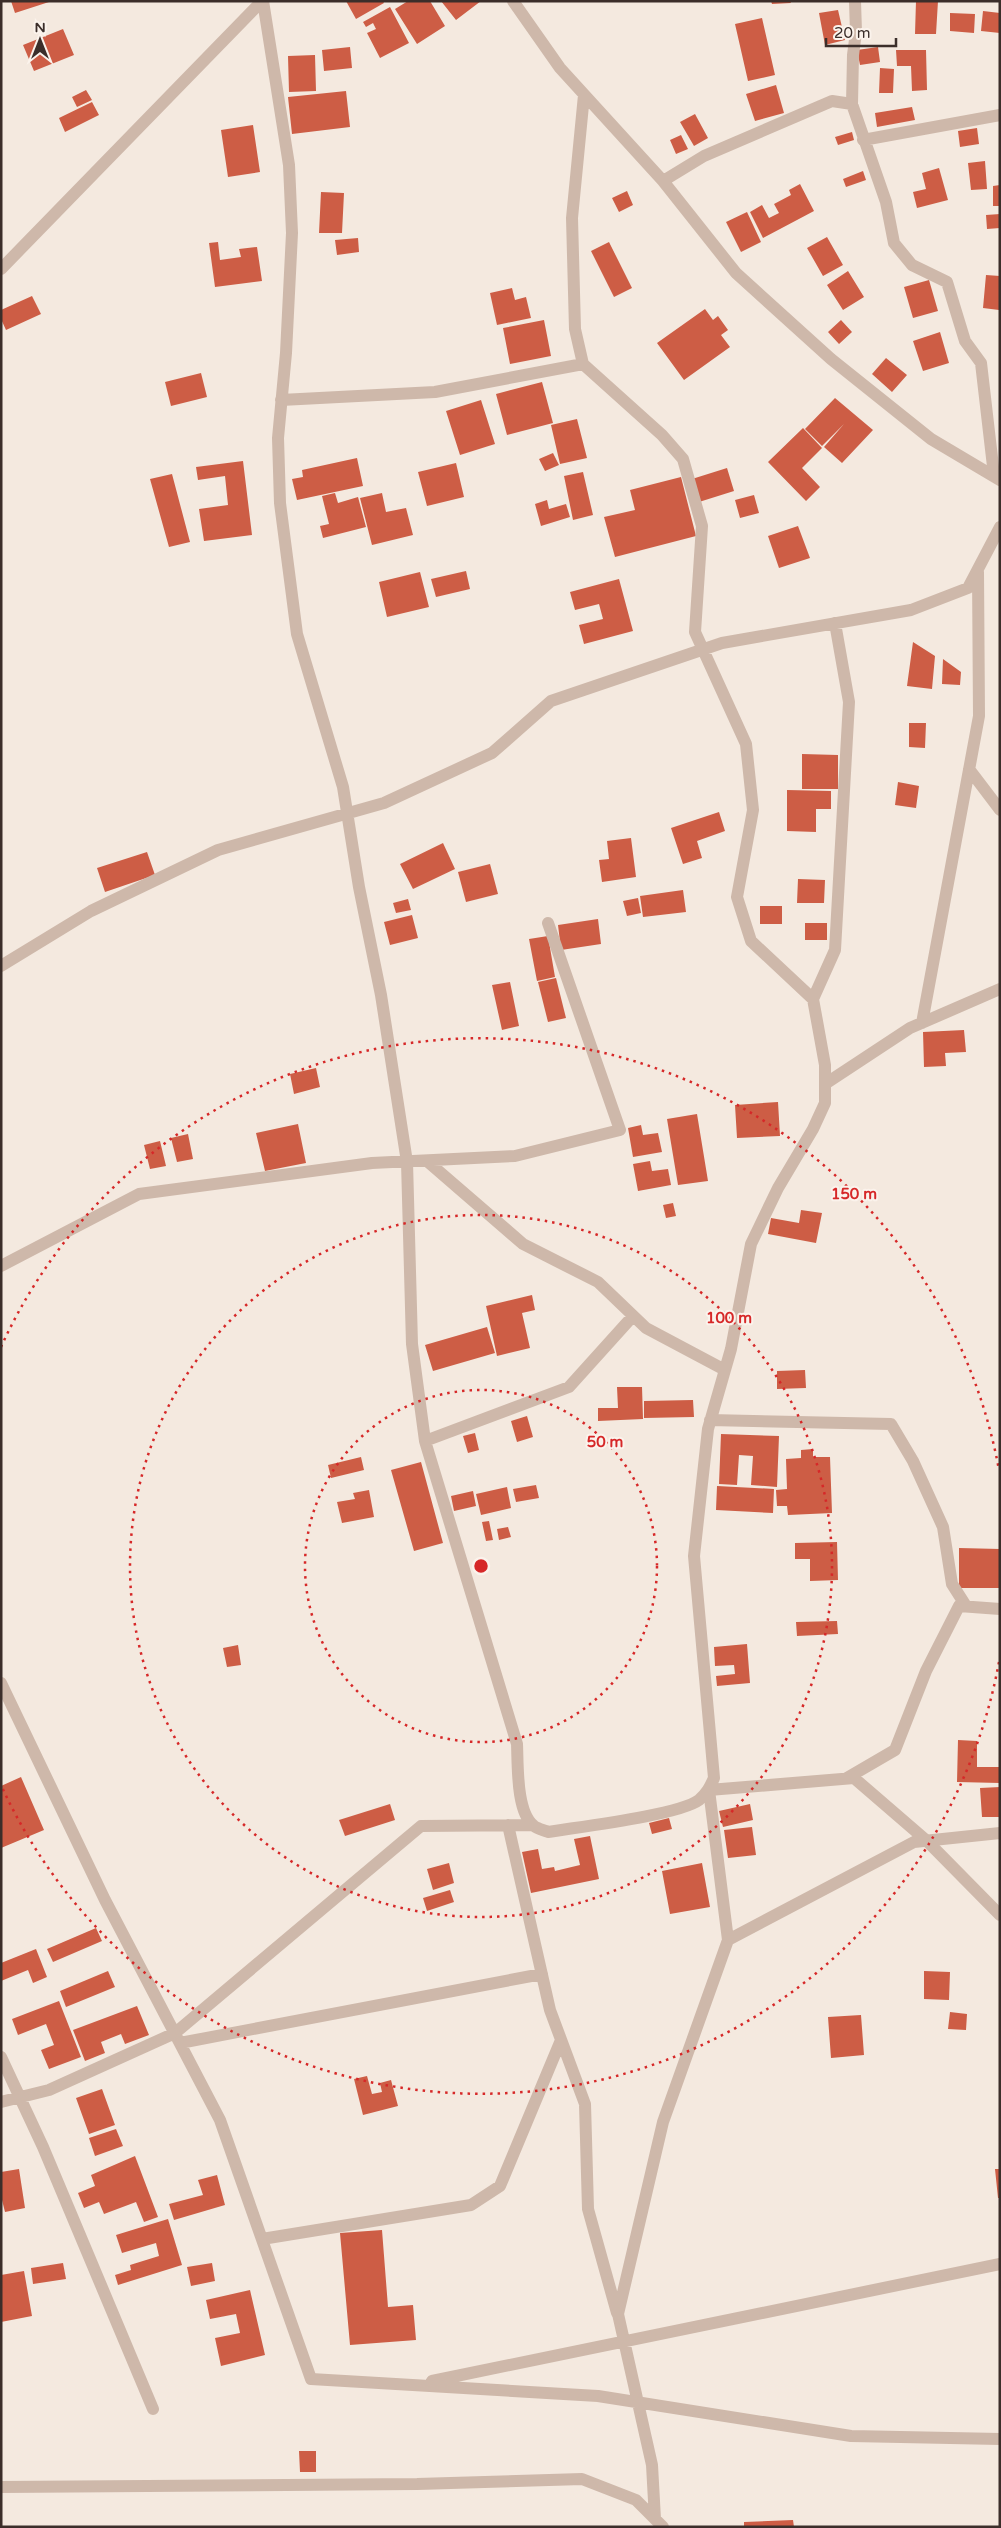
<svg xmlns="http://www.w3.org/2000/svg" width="1001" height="2528" viewBox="0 0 1001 2528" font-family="'Varela Round',sans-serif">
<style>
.building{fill:#cd5d45}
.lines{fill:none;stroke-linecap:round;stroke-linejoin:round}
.minor{stroke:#ceb8aa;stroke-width:12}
.ring{fill:none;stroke:#d62828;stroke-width:2.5;stroke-dasharray:2.5 5}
.centre{fill:#d62828;stroke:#fbf3ec;stroke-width:2.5}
.ring-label{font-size:15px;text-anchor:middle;font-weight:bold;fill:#d62828;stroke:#fbf3ec;stroke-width:4;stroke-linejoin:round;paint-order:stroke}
</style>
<rect width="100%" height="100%" fill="#f4e9df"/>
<path class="building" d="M 11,1 L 49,1 L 49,2 L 15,13 Z
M 346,1 L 383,1 L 384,3 L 356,19 Z
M 408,1 L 430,1 L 445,26 L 417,44 L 395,9 Z
M 441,1 L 481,1 L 456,20 Z
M 771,1 L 790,1 L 791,3 L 772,4 Z
M 916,1 L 938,1 L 936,34 L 915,34 Z
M 390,7 L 409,43 L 380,58 L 367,33 L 376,29 L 373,23 L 366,27 L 363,22 Z
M 838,10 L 845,40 L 825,45 L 819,13 Z
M 983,11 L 1000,13 L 1000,33 L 981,31 Z
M 950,13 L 975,14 L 974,33 L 950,31 Z
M 762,18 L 775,75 L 748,81 L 735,24 Z
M 63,29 L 74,55 L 34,71 L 23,45 Z
M 350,47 L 352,68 L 324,71 L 322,50 Z
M 878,47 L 880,62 L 860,65 L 857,50 Z
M 896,50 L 926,50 L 927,90 L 912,91 L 911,66 L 897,66 Z
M 315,55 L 316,91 L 289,92 L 288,56 Z
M 880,68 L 894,69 L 893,93 L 879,93 Z
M 776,85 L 784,113 L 755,121 L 746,94 Z
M 86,90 L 92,100 L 77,107 L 72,97 Z
M 346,91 L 350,127 L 292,134 L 288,97 Z
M 92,102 L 99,115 L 65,132 L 59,118 Z
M 912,107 L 915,120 L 877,127 L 875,113 Z
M 695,114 L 708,138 L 694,146 L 680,122 Z
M 253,125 L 260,172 L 228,177 L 221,130 Z
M 977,128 L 979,144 L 960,147 L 958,131 Z
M 852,132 L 854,140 L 838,145 L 835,137 Z
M 681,135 L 688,149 L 676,154 L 670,140 Z
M 985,161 L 987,189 L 971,190 L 968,163 Z
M 939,168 L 948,200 L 917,208 L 913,192 L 926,189 L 922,173 Z
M 863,171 L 866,180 L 846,187 L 843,179 Z
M 800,184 L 814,211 L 763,238 L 750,212 L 762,205 L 769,218 L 779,213 L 774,204 L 791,195 L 789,190 Z
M 1000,185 L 1000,206 L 993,206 L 993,186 Z
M 627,191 L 633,205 L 619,212 L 612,198 Z
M 321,192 L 344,193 L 342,233 L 319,233 Z
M 747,212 L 761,242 L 741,252 L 726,222 Z
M 1000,214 L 1000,228 L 987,229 L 986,215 Z
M 827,237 L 843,265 L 823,276 L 807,248 Z
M 358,238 L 359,252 L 337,255 L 335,240 Z
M 218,242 L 220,260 L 241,257 L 239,249 L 257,247 L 262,281 L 215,287 L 209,243 Z
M 609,242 L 632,288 L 614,297 L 591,251 Z
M 848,271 L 864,297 L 843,310 L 827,285 Z
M 986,275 L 1000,276 L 999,310 L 983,308 Z
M 929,280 L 938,311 L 913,318 L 904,287 Z
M 512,288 L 515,300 L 526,297 L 531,318 L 497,325 L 490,293 Z
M 32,296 L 41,314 L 6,330 L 1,319 L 1,310 Z
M 705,309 L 713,320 L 718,316 L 728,330 L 721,335 L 730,347 L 684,380 L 657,343 Z
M 544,320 L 551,356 L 510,364 L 503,328 Z
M 841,320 L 852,332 L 839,344 L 828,332 Z
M 940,332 L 949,363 L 923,371 L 913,341 Z
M 886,358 L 907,375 L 892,392 L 872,374 Z
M 201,373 L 207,397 L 171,406 L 165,382 Z
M 542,382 L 553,423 L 507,435 L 496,394 Z
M 835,398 L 873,430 L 842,463 L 824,447 L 844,424 L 822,446 L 805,429 Z
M 481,400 L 495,444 L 460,455 L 446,411 Z
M 577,419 L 587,458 L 560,464 L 551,425 Z
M 803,428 L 822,448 L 802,468 L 820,487 L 806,501 L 768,462 Z
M 553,453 L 559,465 L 545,471 L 539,459 Z
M 357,458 L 363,486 L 297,500 L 292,479 L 303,477 L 302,470 Z
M 243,461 L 252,535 L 204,541 L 199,509 L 228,505 L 225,476 L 198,480 L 196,467 Z
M 456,463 L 464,497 L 427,506 L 418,472 Z
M 727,468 L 734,491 L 699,502 L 692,479 Z
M 583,472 L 593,515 L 573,520 L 564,476 Z
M 172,474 L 190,542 L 169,547 L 150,479 Z
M 681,477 L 696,536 L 615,557 L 604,517 L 635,510 L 630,490 Z
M 335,493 L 338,503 L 358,497 L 366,527 L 323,538 L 320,526 L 329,524 L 322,496 Z
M 382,493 L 386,512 L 406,508 L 413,535 L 372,545 L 360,498 Z
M 754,495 L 759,513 L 740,518 L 735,500 Z
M 547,500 L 549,509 L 566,504 L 570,517 L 541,526 L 535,504 Z
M 798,526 L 810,558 L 779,568 L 768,536 Z
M 466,571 L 470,589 L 436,597 L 431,579 Z
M 420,572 L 429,607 L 387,617 L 379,582 Z
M 619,579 L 633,631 L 584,644 L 579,625 L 603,619 L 599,604 L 575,610 L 570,592 Z
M 913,642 L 935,656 L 932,689 L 907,686 Z
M 943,659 L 961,672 L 960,685 L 942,684 Z
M 909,723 L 926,723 L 925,748 L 909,747 Z
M 802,754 L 838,755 L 838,789 L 802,789 Z
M 898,782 L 919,786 L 916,808 L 895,805 Z
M 787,790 L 831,791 L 831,809 L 816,809 L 816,832 L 787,831 Z
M 719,812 L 725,831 L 697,841 L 702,858 L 683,864 L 671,828 Z
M 631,838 L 636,877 L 602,882 L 599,860 L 609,859 L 607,841 Z
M 443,843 L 455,869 L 413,889 L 400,864 Z
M 147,852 L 155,875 L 105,892 L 97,868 Z
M 490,864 L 498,894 L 466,902 L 458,872 Z
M 798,879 L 825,880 L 824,903 L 797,903 Z
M 683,890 L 686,912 L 643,917 L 640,896 Z
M 638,898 L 641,913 L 627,916 L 623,901 Z
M 408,899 L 411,910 L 396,913 L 393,903 Z
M 760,906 L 782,906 L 782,924 L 760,924 Z
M 412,915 L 418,938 L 390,945 L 384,922 Z
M 598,919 L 601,944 L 561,950 L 558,925 Z
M 805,923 L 827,923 L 827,940 L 805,940 Z
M 548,936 L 555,977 L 537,981 L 529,939 Z
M 556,978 L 566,1018 L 548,1022 L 538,982 Z
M 510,982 L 519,1026 L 502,1030 L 492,985 Z
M 964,1030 L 966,1052 L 945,1053 L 946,1066 L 924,1067 L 923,1032 Z
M 316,1068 L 320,1087 L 294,1094 L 290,1074 Z
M 778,1102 L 780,1136 L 737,1138 L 735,1105 Z
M 697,1114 L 708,1181 L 678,1185 L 667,1119 Z
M 298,1124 L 306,1163 L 265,1171 L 256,1133 Z
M 641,1125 L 643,1135 L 658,1133 L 662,1152 L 633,1157 L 628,1128 Z
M 188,1134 L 193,1159 L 177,1162 L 171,1138 Z
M 160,1141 L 166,1166 L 150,1169 L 144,1145 Z
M 650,1161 L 652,1171 L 668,1169 L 671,1185 L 638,1191 L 633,1164 Z
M 673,1203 L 676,1216 L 666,1218 L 663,1205 Z
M 801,1210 L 822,1213 L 816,1243 L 768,1234 L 771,1218 L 799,1223 Z
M 532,1295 L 535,1310 L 522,1313 L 530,1348 L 497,1356 L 486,1306 Z
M 487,1327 L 495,1353 L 433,1371 L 425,1345 Z
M 805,1370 L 806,1388 L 777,1389 L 777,1371 Z
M 617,1387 L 642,1387 L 643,1419 L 598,1421 L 598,1408 L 618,1408 Z
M 693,1400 L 694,1417 L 644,1418 L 644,1401 Z
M 527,1416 L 533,1437 L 517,1442 L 511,1421 Z
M 475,1433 L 479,1450 L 468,1453 L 463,1436 Z
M 721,1434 L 779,1436 L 777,1487 L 751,1485 L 753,1456 L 739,1455 L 737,1485 L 719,1484 Z
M 813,1449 L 813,1457 L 830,1457 L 832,1513 L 788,1515 L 787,1506 L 777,1506 L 776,1490 L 787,1489 L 786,1459 L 801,1458 L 801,1450 Z
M 361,1457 L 364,1470 L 331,1478 L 328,1465 Z
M 421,1462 L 443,1543 L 414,1551 L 391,1470 Z
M 536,1485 L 539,1498 L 516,1502 L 513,1489 Z
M 717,1486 L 774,1489 L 773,1513 L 716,1510 Z
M 507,1487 L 511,1508 L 481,1515 L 476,1494 Z
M 369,1490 L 374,1517 L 342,1523 L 337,1502 L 355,1499 L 353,1493 Z
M 473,1491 L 476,1506 L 454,1511 L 451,1496 Z
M 489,1521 L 493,1540 L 486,1541 L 482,1522 Z
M 508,1527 L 511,1537 L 499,1540 L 497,1529 Z
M 837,1542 L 838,1580 L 810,1581 L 810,1559 L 795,1559 L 795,1543 Z
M 959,1548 L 1000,1549 L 1000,1588 L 959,1588 Z
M 837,1621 L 838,1634 L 797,1636 L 796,1622 Z
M 747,1644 L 750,1683 L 717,1686 L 716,1676 L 735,1674 L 734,1665 L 715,1666 L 714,1647 Z
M 238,1645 L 241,1665 L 227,1667 L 223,1648 Z
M 958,1740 L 977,1741 L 977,1767 L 1000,1767 L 1000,1783 L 957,1782 Z
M 21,1777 L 44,1830 L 1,1848 L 1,1786 Z
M 1000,1787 L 1000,1817 L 982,1817 L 980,1788 Z
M 390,1804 L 395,1820 L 345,1836 L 339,1820 Z
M 750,1804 L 753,1820 L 723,1827 L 719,1811 Z
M 669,1818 L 672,1829 L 652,1834 L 649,1823 Z
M 752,1827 L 756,1855 L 728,1858 L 724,1830 Z
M 590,1836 L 599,1879 L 531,1893 L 522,1852 L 538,1849 L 542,1869 L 554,1867 L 555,1871 L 580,1865 L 574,1839 Z
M 449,1863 L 454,1883 L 433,1890 L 427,1869 Z
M 702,1863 L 710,1907 L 670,1914 L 662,1871 Z
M 450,1890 L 454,1902 L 427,1911 L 423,1898 Z
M 96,1928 L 102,1941 L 53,1962 L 47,1949 Z
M 36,1949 L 47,1977 L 33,1983 L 28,1970 L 1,1981 L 1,1963 Z
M 108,1971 L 115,1987 L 66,2007 L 60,1991 Z
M 924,1971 L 950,1972 L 949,2000 L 924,1999 Z
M 59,2001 L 81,2057 L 49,2069 L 41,2050 L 54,2045 L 46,2024 L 18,2035 L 12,2019 Z
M 137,2006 L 149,2035 L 125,2044 L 121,2034 L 101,2042 L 105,2053 L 85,2061 L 73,2030 Z
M 950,2012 L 967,2014 L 966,2030 L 948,2029 Z
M 861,2015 L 864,2055 L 831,2058 L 828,2017 Z
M 367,2076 L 372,2094 L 382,2092 L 380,2083 L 391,2080 L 398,2106 L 363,2115 L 354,2079 Z
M 102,2089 L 115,2125 L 89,2134 L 76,2098 Z
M 116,2129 L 123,2146 L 95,2156 L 89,2138 Z
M 135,2156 L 158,2217 L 144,2222 L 136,2202 L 104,2214 L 99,2202 L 84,2208 L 78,2193 L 95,2186 L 91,2175 Z
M 19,2169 L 25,2208 L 5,2212 L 1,2196 L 1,2172 Z
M 995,2169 L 1000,2169 L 1000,2198 L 998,2198 Z
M 217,2175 L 225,2205 L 174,2220 L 169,2204 L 203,2195 L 198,2180 Z
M 168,2219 L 182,2265 L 118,2285 L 115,2275 L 131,2270 L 130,2265 L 159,2256 L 156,2243 L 122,2253 L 116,2235 Z
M 382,2230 L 388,2307 L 413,2305 L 416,2340 L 350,2345 L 340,2233 Z
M 63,2263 L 66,2279 L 33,2284 L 31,2268 Z
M 212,2263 L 215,2281 L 191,2286 L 187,2267 Z
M 24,2271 L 32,2316 L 1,2322 L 1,2275 Z
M 250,2290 L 265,2355 L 221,2366 L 215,2338 L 240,2333 L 236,2314 L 210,2319 L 206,2300 Z
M 299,2451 L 316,2451 L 316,2472 L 300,2472 Z
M 793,2520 L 794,2527 L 744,2527 L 744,2522 Z"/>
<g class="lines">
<path class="minor" d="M 263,1 L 289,165 L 292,233 L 286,353 L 278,438 L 280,503 L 297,634 L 343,787 L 359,887 L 381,995 L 407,1162 L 412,1344 L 425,1441 L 517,1744 C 518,1765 516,1812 534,1826 C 538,1829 544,1830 548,1832 C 578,1827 679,1815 699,1800 C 707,1793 710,1787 714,1778 L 694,1556 L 708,1429 L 731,1349 L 751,1244 L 778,1188 L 813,1129 L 825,1103 L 825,1065 L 813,999 L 751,941 L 737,897 L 753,810 L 746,744 L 695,632 L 702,526 L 683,459 L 662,435 L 583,364 L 575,329 L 572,218 L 584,95
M 513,1 L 560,68 L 663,181 L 736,273 L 831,359 L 931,439 L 1000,480
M 855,1 L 856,32 L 853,55 L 852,104 L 886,202 L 894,243 L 912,265 L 947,282 L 965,341 L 981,363 L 994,475
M 863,140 L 1000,115
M 663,181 L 704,156 L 832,101 L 852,104
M 1,269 L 262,1
M 281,400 L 435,392 L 583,364
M 969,769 L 1000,810
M 1,966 L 91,911 L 218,850 L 384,803 L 492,753 L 551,701 L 722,643 L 911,610 L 968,588 L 1000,527
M 813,999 L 835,950 L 849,702 L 835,623
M 922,1023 L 979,716 L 978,572
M 825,1084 L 910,1028 L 1000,989
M 427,1161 L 523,1244 L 598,1282 L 646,1328 L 725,1370
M 1,1266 L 139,1194 L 372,1163 L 515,1156 L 620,1130 L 548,923
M 710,1420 L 891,1424 L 913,1461 L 943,1527 L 952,1584 L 966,1606
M 425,1441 L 569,1387 L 633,1316
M 1,1683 L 105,1900 L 220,2120 L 311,2379 L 598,2396 L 851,2436 L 1000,2439
M 847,1778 L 895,1750 L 926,1671 L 959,1606 L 1000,1609
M 508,1825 L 550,2010 L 585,2104 L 588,2209 L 617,2313
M 728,1940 L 709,1790 L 854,1778 L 927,1841 L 1000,1915
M 180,2043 L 542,1974
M 1,2057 L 43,2147 L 153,2409
M 1,2102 L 49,2090 L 175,2033 L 421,1826 L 533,1825
M 262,2239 L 471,2205 L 500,2186 L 561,2040
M 432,2381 L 1000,2264
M 1,2487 L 417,2484 L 582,2479 L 636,2500 L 663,2527
M 655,2519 L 652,2465 L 618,2314 L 663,2122 L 728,1940 L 914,1842 L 1000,1833"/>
</g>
<g class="ring">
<circle cx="481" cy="1566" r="176"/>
<circle cx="481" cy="1566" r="351"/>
<path d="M999 1662A527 527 0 0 1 1 1785M1 1347A527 527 0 0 1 999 1470"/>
</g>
<circle cx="481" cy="1566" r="8" class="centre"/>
<g class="ring-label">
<text x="854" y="1199">150 m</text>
<text x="729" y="1323">100 m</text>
<text x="605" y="1447">50 m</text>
</g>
<rect width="1001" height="2528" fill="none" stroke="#3b2e2a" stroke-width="5"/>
<g transform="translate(40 40)" stroke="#fbf3ec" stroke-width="4" paint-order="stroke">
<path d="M0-4L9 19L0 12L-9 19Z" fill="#3b2e2a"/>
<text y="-8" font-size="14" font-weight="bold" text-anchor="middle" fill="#3b2e2a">N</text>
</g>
<path d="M826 38v8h70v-8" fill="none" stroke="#3b2e2a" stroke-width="2.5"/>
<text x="834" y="38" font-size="15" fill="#3b2e2a" stroke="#fbf3ec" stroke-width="4" paint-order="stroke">20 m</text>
</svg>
